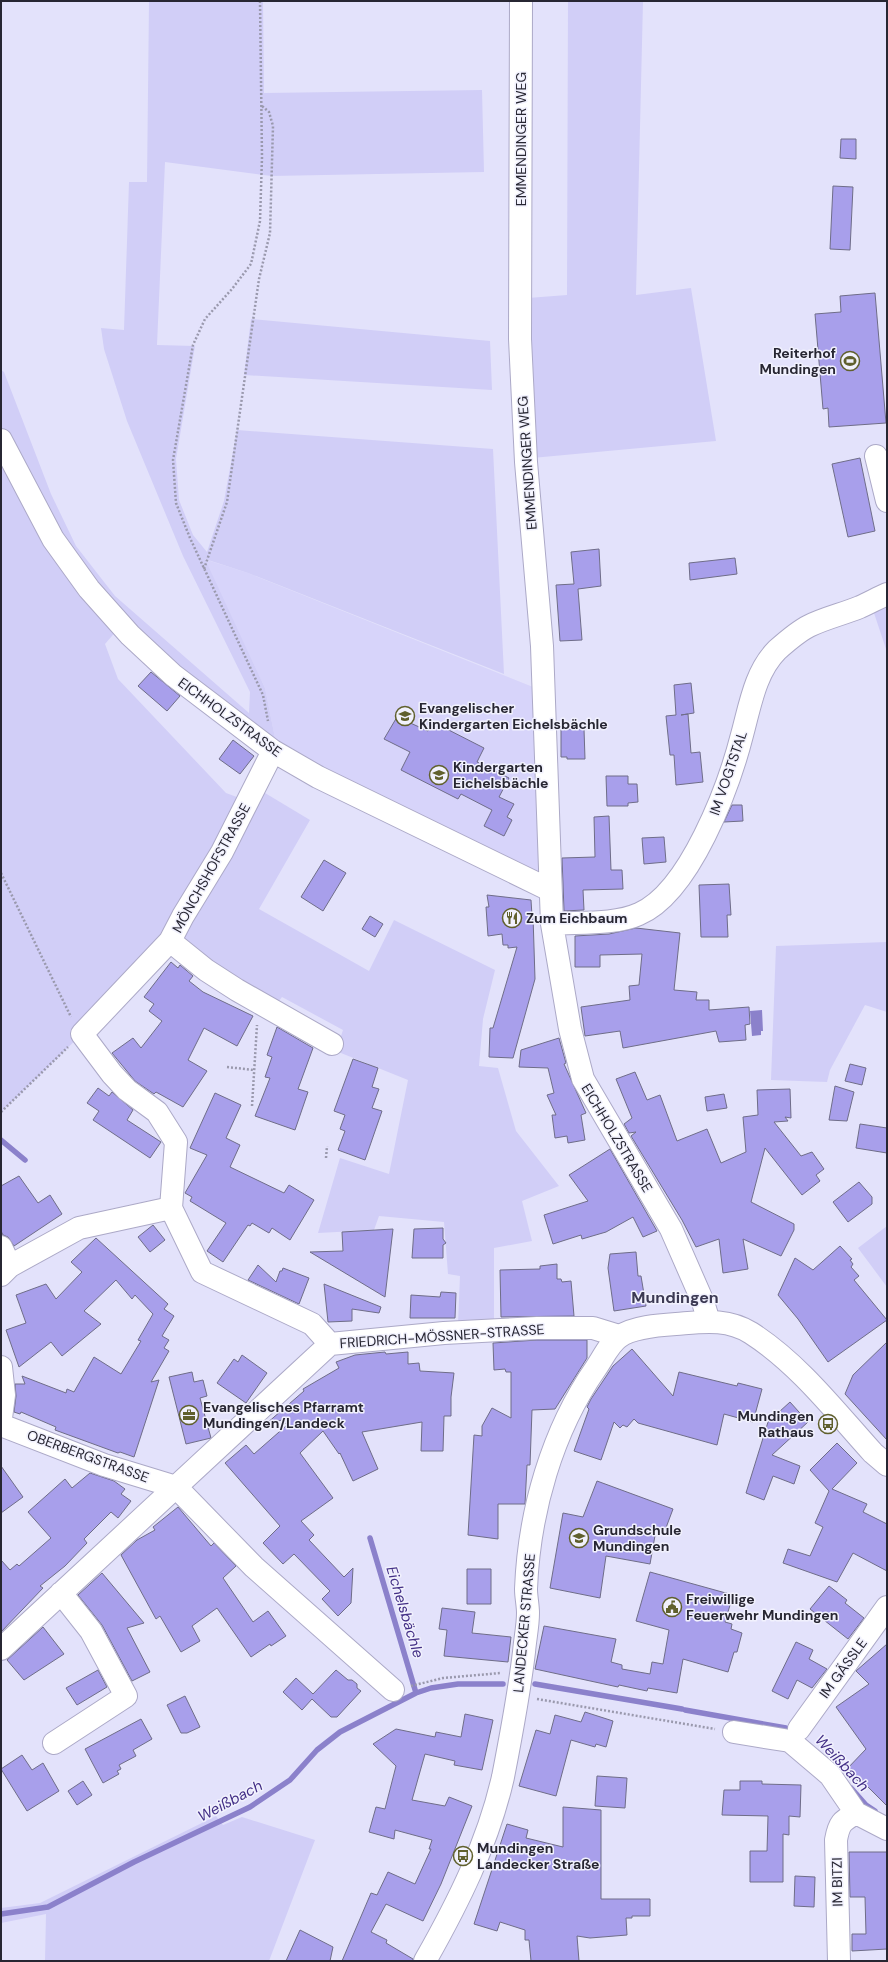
<svg xmlns="http://www.w3.org/2000/svg" width="888" height="1962" viewBox="0 0 888 1962" font-family="'DM Sans',sans-serif">
<style>
.built{fill:#d7d4fa}
.green{fill:#d1cef7}
.water{fill:#8b81cb}
.lines{fill:none;stroke-linecap:round;stroke-linejoin:round}
.stream{stroke:#8b81cb;stroke-width:5.5}
.building{fill:#a89feb;stroke:#6f6d88}
.minor-casing{stroke:#aca9c7;stroke-width:24}
.tertiary-casing{stroke:#aca9c7;stroke-width:24}
.path{stroke:#9a99ad;stroke-width:2.5;stroke-dasharray:2 2;stroke-linecap:butt}
.minor{stroke:#fff;stroke-width:22}
.tertiary{stroke:#fff;stroke-width:22}
.labels{text-anchor:middle;dominant-baseline:central;stroke-width:3;stroke-linejoin:round;paint-order:stroke}
.street-label{font-size:14px;fill:#272632;stroke:#f1f1fd}
.poi-label{font-size:14px;font-weight:bold;fill:#272632;stroke:#f1f1fd;text-anchor:start}
.water-label{font-size:15px;font-style:italic;fill:#432f86;stroke:#f1f1fd}
.quarter-label{font-size:16px;font-weight:bold;fill:#3c3a53;stroke:#f1f1fd}
</style>
<rect width="100%" height="100%" fill="#e3e2fb"/>
<path class="built" d="M 204,559 L 248,573 L 538,689 L 546,878 L 276,743 L 265,688 Z"/>
<path class="green" d="M 149,1 L 263,1 L 264,93 L 482,90 L 484,172 L 271,176 L 165,162 L 157,345 L 195,346 L 176,459 L 179,500 L 193,535 L 207,552 L 224,501 L 237,430 L 493,449 L 504,674 L 248,573 L 205,559 L 265,688 L 276,743 L 124,622 L 105,644 L 118,679 L 226,793 L 253,803 L 260,790 L 310,820 L 259,909 L 369,971 L 394,920 L 495,970 L 483,1019 L 479,1066 L 498,1068 L 516,1131 L 559,1186 L 522,1201 L 532,1241 L 494,1248 L 494,1324 L 458,1324 L 460,1276 L 448,1274 L 444,1222 L 379,1216 L 374,1230 L 318,1233 L 340,1158 L 389,1174 L 408,1080 L 336,1051 L 343,1030 L 282,997 L 275,1006 L 172,937 L 82,1034 L 1,1112 L 1,370 L 4,372 L 51,494 L 76,546 L 115,596 L 249,713 L 250,692 L 183,556 L 127,421 L 104,349 L 101,328 L 124,330 L 129,182 L 147,182 Z
M 568,1 L 643,1 L 636,295 L 691,288 L 716,441 L 532,458 L 530,584 L 528,298 L 567,295 Z
M 251,319 L 490,341 L 492,390 L 244,375 Z
M 887,594 L 887,652 L 870,601 Z
M 887,942 L 887,1012 L 865,1005 L 830,1070 L 827,1082 L 771,1080 L 776,946 Z
M 887,1226 L 887,1287 L 858,1248 Z
M 216,1816 L 223,1825 L 242,1817 L 315,1840 L 269,1961 L 45,1961 L 46,1914 L 1,1923 L 1,1908 L 40,1903 Z"/>
<path class="water" d="M 762,1010 L 763,1031 L 761,1031 L 761,1035 L 752,1036 L 750,1011 Z"/>
<g class="lines">
<path class="stream" d="M 1,1140 L 25,1160
M 370,1538 L 416,1693
M 535,1684 L 682,1709
M 685,1710 L 786,1728 L 793,1733
M 851,1788 L 866,1805 L 875,1811
M 1,1914 L 48,1907 L 134,1862 L 250,1807 L 290,1780 L 317,1750 L 340,1732 L 416,1693 L 431,1688 L 458,1684 L 503,1684"/>
</g>
<path class="building" d="M 841,139 L 856,139 L 856,159 L 840,158 Z
M 833,186 L 853,187 L 850,250 L 830,249 Z
M 875,293 L 886,423 L 829,427 L 828,408 L 823,409 L 815,314 L 841,312 L 840,296 Z
M 860,458 L 875,531 L 848,537 L 832,464 Z
M 599,549 L 601,586 L 578,589 L 582,640 L 560,641 L 556,585 L 574,584 L 571,552 Z
M 735,558 L 737,574 L 690,580 L 689,563 Z
M 151,672 L 180,696 L 167,711 L 138,686 Z
M 691,683 L 694,713 L 681,715 L 688,714 L 691,753 L 700,752 L 703,782 L 676,785 L 674,755 L 670,755 L 666,716 L 676,715 L 674,685 Z
M 397,717 L 428,731 L 433,722 L 484,748 L 477,762 L 509,778 L 499,797 L 514,804 L 507,817 L 512,820 L 504,836 L 484,826 L 492,810 L 461,794 L 458,799 L 401,770 L 410,752 L 384,739 Z
M 561,729 L 584,729 L 585,759 L 567,759 L 567,757 L 561,757 Z
M 233,740 L 254,756 L 240,774 L 219,759 Z
M 606,776 L 628,776 L 628,784 L 637,784 L 638,802 L 628,803 L 628,806 L 607,806 Z
M 732,805 L 742,805 L 743,821 L 724,822 Z
M 609,816 L 611,870 L 622,870 L 623,889 L 583,890 L 584,910 L 564,911 L 562,858 L 595,857 L 594,817 Z
M 664,837 L 666,862 L 644,864 L 642,838 Z
M 324,860 L 346,873 L 323,911 L 301,897 Z
M 729,884 L 731,915 L 727,915 L 728,937 L 701,937 L 699,885 Z
M 487,895 L 531,900 L 532,916 L 533,916 L 535,979 L 513,1058 L 489,1057 L 490,1028 L 493,1028 L 517,947 L 508,948 L 508,945 L 503,945 L 502,934 L 488,936 L 486,907 L 489,907 Z
M 370,916 L 383,924 L 375,937 L 362,929 Z
M 636,928 L 680,933 L 674,990 L 697,992 L 696,1000 L 709,1000 L 709,1010 L 749,1007 L 750,1024 L 745,1025 L 746,1040 L 719,1042 L 716,1031 L 623,1048 L 620,1031 L 585,1036 L 581,1007 L 630,1000 L 629,986 L 639,985 L 642,954 L 600,955 L 600,967 L 575,967 L 575,936 L 609,934 Z
M 171,962 L 178,968 L 180,965 L 193,976 L 189,981 L 203,992 L 253,1016 L 237,1046 L 204,1028 L 188,1060 L 207,1071 L 183,1107 L 156,1092 L 154,1094 L 135,1081 L 112,1053 L 133,1038 L 141,1048 L 162,1021 L 149,1011 L 154,1004 L 144,997 Z
M 277,1027 L 313,1048 L 298,1089 L 308,1092 L 295,1130 L 255,1116 L 270,1078 L 265,1077 L 272,1057 L 267,1055 Z
M 559,1038 L 566,1063 L 564,1064 L 586,1113 L 581,1115 L 585,1140 L 568,1143 L 567,1136 L 555,1138 L 552,1115 L 556,1115 L 547,1095 L 554,1093 L 548,1068 L 519,1067 L 521,1050 Z
M 353,1059 L 378,1068 L 372,1087 L 379,1089 L 372,1108 L 382,1111 L 365,1160 L 338,1150 L 345,1131 L 340,1129 L 345,1115 L 334,1111 Z
M 850,1064 L 866,1068 L 862,1085 L 845,1081 Z
M 635,1072 L 647,1100 L 660,1095 L 677,1141 L 707,1129 L 721,1163 L 746,1152 L 743,1117 L 758,1115 L 757,1090 L 790,1089 L 791,1118 L 785,1117 L 788,1121 L 774,1122 L 801,1156 L 812,1152 L 824,1169 L 816,1175 L 820,1181 L 802,1195 L 765,1148 L 751,1202 L 794,1224 L 794,1230 L 781,1256 L 743,1239 L 748,1269 L 723,1273 L 719,1239 L 696,1247 L 682,1220 L 631,1136 L 636,1132 L 629,1133 L 624,1124 L 632,1118 L 616,1079 Z
M 835,1086 L 854,1092 L 847,1121 L 829,1120 Z
M 98,1088 L 109,1096 L 112,1092 L 133,1110 L 127,1120 L 161,1142 L 150,1158 L 93,1120 L 99,1111 L 87,1103 Z
M 215,1093 L 241,1105 L 226,1138 L 240,1145 L 230,1167 L 284,1193 L 289,1185 L 314,1200 L 290,1240 L 272,1228 L 269,1233 L 252,1223 L 250,1226 L 248,1225 L 223,1262 L 207,1251 L 226,1223 L 190,1201 L 192,1197 L 185,1193 L 207,1155 L 190,1148 Z
M 724,1094 L 727,1108 L 707,1111 L 705,1097 Z
M 860,1124 L 887,1128 L 887,1153 L 856,1148 Z
M 610,1149 L 657,1231 L 643,1237 L 633,1217 L 606,1232 L 582,1239 L 581,1235 L 553,1244 L 544,1215 L 588,1201 L 569,1175 Z
M 19,1176 L 38,1203 L 50,1195 L 62,1214 L 14,1246 L 8,1237 L 3,1235 L 1,1231 L 1,1186 Z
M 859,1182 L 872,1197 L 872,1204 L 848,1222 L 833,1202 Z
M 153,1225 L 165,1240 L 150,1252 L 138,1237 Z
M 443,1228 L 443,1239 L 446,1243 L 443,1245 L 443,1258 L 412,1258 L 414,1229 Z
M 393,1229 L 385,1297 L 310,1252 L 343,1251 L 342,1232 Z
M 96,1238 L 168,1304 L 164,1309 L 174,1316 L 162,1336 L 169,1340 L 164,1348 L 169,1351 L 151,1382 L 159,1380 L 134,1457 L 120,1452 L 118,1453 L 55,1430 L 56,1427 L 21,1412 L 20,1414 L 14,1412 L 16,1396 L 15,1384 L 25,1384 L 22,1376 L 66,1393 L 67,1389 L 74,1392 L 94,1357 L 121,1374 L 141,1341 L 138,1340 L 153,1314 L 135,1295 L 132,1299 L 116,1280 L 84,1311 L 101,1324 L 62,1356 L 51,1342 L 19,1367 L 6,1330 L 26,1323 L 16,1295 L 46,1284 L 56,1299 L 82,1272 L 71,1262 Z
M 840,1246 L 852,1259 L 850,1260 L 853,1264 L 851,1267 L 859,1276 L 854,1280 L 887,1320 L 828,1362 L 798,1319 L 778,1295 L 795,1258 L 813,1270 Z
M 636,1252 L 638,1276 L 641,1276 L 646,1306 L 614,1311 L 608,1268 L 610,1254 Z
M 557,1264 L 557,1279 L 561,1279 L 562,1282 L 571,1281 L 574,1316 L 501,1317 L 500,1270 L 540,1269 L 540,1266 Z
M 258,1265 L 276,1282 L 280,1271 L 282,1271 L 283,1268 L 309,1278 L 299,1304 L 248,1280 Z
M 324,1284 L 381,1307 L 379,1313 L 352,1309 L 352,1321 L 328,1322 Z
M 441,1292 L 456,1293 L 455,1318 L 410,1318 L 411,1295 L 440,1297 Z
M 537,1340 L 587,1340 L 587,1358 L 555,1409 L 532,1410 L 530,1465 L 527,1465 L 525,1504 L 498,1504 L 498,1539 L 468,1535 L 474,1435 L 482,1436 L 482,1426 L 492,1408 L 511,1418 L 511,1372 L 506,1372 L 505,1369 L 494,1370 L 493,1343 Z
M 887,1342 L 887,1440 L 845,1394 L 853,1375 Z
M 632,1349 L 673,1396 L 679,1372 L 737,1386 L 738,1383 L 762,1389 L 753,1422 L 724,1414 L 717,1445 L 638,1423 L 634,1419 L 627,1427 L 623,1425 L 620,1428 L 614,1422 L 601,1460 L 574,1451 L 589,1409 L 587,1407 L 591,1399 L 613,1366 Z
M 385,1352 L 386,1354 L 408,1352 L 408,1364 L 419,1363 L 420,1371 L 454,1373 L 451,1397 L 451,1416 L 444,1416 L 443,1451 L 421,1451 L 422,1422 L 362,1432 L 378,1469 L 353,1481 L 340,1453 L 339,1454 L 323,1431 L 300,1453 L 333,1498 L 301,1521 L 314,1535 L 309,1540 L 344,1577 L 353,1568 L 351,1603 L 338,1616 L 322,1599 L 330,1591 L 294,1554 L 283,1564 L 263,1543 L 280,1526 L 225,1463 L 246,1445 L 254,1454 L 287,1425 L 282,1420 L 266,1424 L 304,1391 L 303,1389 L 339,1368 L 336,1362 L 355,1355 Z
M 242,1355 L 267,1373 L 246,1403 L 217,1383 L 234,1359 L 238,1362 Z
M 192,1372 L 194,1382 L 203,1380 L 207,1396 L 200,1398 L 211,1438 L 186,1444 L 169,1377 Z
M 790,1402 L 808,1422 L 772,1455 L 800,1466 L 794,1484 L 773,1476 L 764,1500 L 746,1493 L 768,1422 Z
M 837,1443 L 857,1463 L 832,1489 L 867,1504 L 863,1512 L 887,1524 L 887,1571 L 853,1553 L 837,1582 L 783,1563 L 788,1549 L 810,1556 L 823,1527 L 815,1523 L 829,1491 L 810,1470 Z
M 1,1466 L 23,1497 L 1,1513 Z
M 90,1473 L 114,1481 L 125,1489 L 121,1494 L 131,1501 L 118,1518 L 111,1512 L 84,1539 L 87,1543 L 65,1566 L 40,1586 L 43,1588 L 1,1632 L 1,1560 L 10,1570 L 17,1564 L 19,1566 L 51,1538 L 28,1512 L 65,1479 L 72,1488 Z
M 597,1481 L 673,1509 L 664,1533 L 656,1530 L 650,1564 L 606,1556 L 600,1598 L 550,1588 L 563,1513 L 583,1517 Z
M 178,1507 L 211,1546 L 214,1543 L 236,1566 L 223,1578 L 253,1622 L 268,1611 L 286,1636 L 271,1646 L 270,1644 L 251,1657 L 217,1608 L 192,1626 L 200,1641 L 181,1652 L 160,1616 L 156,1619 L 121,1555 L 137,1540 L 155,1530 L 153,1527 Z
M 467,1569 L 491,1569 L 491,1604 L 467,1604 Z
M 650,1572 L 733,1595 L 725,1622 L 732,1624 L 731,1629 L 742,1633 L 737,1652 L 734,1652 L 728,1672 L 683,1659 L 677,1693 L 648,1688 L 647,1691 L 619,1685 L 618,1687 L 535,1669 L 544,1626 L 616,1639 L 611,1662 L 622,1665 L 622,1669 L 650,1674 L 652,1662 L 663,1664 L 669,1630 L 636,1621 Z
M 102,1573 L 144,1623 L 127,1628 L 150,1672 L 132,1681 L 102,1625 L 78,1595 Z
M 829,1586 L 847,1600 L 845,1603 L 864,1618 L 848,1639 L 810,1609 Z
M 442,1608 L 475,1612 L 472,1633 L 511,1637 L 508,1662 L 444,1656 L 447,1630 L 439,1629 Z
M 43,1627 L 64,1654 L 24,1680 L 7,1660 Z
M 796,1642 L 813,1650 L 809,1659 L 827,1669 L 812,1688 L 797,1680 L 788,1699 L 772,1691 Z
M 887,1644 L 887,1806 L 860,1779 L 858,1781 L 846,1770 L 866,1749 L 836,1707 L 869,1684 L 856,1671 Z
M 98,1670 L 107,1687 L 77,1705 L 66,1688 Z
M 336,1670 L 348,1680 L 352,1680 L 357,1684 L 357,1688 L 361,1691 L 337,1717 L 331,1717 L 312,1699 L 302,1710 L 283,1692 L 296,1678 L 313,1694 Z
M 185,1696 L 200,1727 L 187,1733 L 181,1733 L 167,1705 Z
M 585,1712 L 613,1721 L 606,1747 L 596,1744 L 595,1747 L 571,1740 L 556,1796 L 519,1786 L 536,1730 L 550,1734 L 555,1715 L 581,1722 Z
M 465,1714 L 493,1720 L 482,1770 L 454,1765 L 455,1761 L 425,1754 L 412,1800 L 445,1806 L 449,1797 L 472,1806 L 441,1884 L 423,1921 L 386,1904 L 371,1932 L 387,1940 L 386,1943 L 413,1959 L 413,1961 L 342,1961 L 371,1893 L 377,1895 L 388,1872 L 415,1884 L 431,1849 L 429,1849 L 432,1840 L 395,1830 L 394,1839 L 369,1832 L 376,1807 L 385,1809 L 396,1766 L 373,1744 L 396,1729 L 435,1737 L 436,1732 L 461,1737 Z
M 141,1719 L 152,1739 L 133,1750 L 136,1756 L 119,1765 L 121,1769 L 117,1771 L 119,1774 L 103,1783 L 85,1749 Z
M 22,1755 L 32,1770 L 43,1763 L 59,1791 L 27,1811 L 1,1769 Z
M 597,1776 L 627,1778 L 625,1808 L 595,1806 Z
M 83,1781 L 92,1795 L 77,1805 L 68,1791 Z
M 740,1781 L 762,1781 L 762,1784 L 801,1785 L 800,1817 L 789,1816 L 789,1835 L 783,1834 L 783,1882 L 750,1882 L 750,1851 L 767,1851 L 768,1816 L 722,1815 L 724,1790 L 740,1790 Z
M 563,1807 L 601,1810 L 601,1899 L 650,1899 L 650,1916 L 632,1916 L 632,1918 L 626,1918 L 627,1935 L 590,1938 L 577,1936 L 579,1961 L 531,1961 L 529,1940 L 525,1940 L 525,1930 L 500,1922 L 497,1931 L 474,1924 L 507,1824 L 528,1830 L 526,1838 L 563,1847 Z
M 849,1852 L 887,1852 L 887,1949 L 852,1951 L 852,1934 L 866,1934 L 865,1897 L 850,1897 Z
M 795,1876 L 815,1877 L 814,1907 L 794,1906 Z
M 300,1930 L 333,1947 L 330,1961 L 286,1961 Z"/>
<g class="lines">
<defs>
<path id="minor" d="M 521,1 L 520,339 L 526,462 L 542,646 L 552,924 L 570,1029 L 583,1079 L 671,1229 L 703,1302 L 709,1322
M 1,440 L 53,539 L 89,589 L 130,635 L 173,675 L 273,751 L 318,777 L 550,890
M 876,456 L 887,501
M 273,751 L 222,852 L 183,916 L 170,941 L 82,1034 L 112,1074 L 127,1090 L 157,1112 L 176,1142 L 171,1208 L 202,1272 L 312,1324 L 330,1344
M 552,924 C 578,922 615,925 639,914 C 690,892 729,786 742,735 C 750,706 755,672 777,650 C 786,642 799,631 809,626 C 825,618 843,614 860,607 C 869,603 878,598 887,594
M 170,941 L 206,970 L 237,990 L 332,1044
M 1,1247 L 10,1266
M 1,1275 L 10,1266 L 79,1228 L 171,1208
M 1,1367 L 4,1395 L 1,1418
M 1,1425 L 104,1465 L 176,1487 L 254,1567 L 393,1690
M 1,1649 L 330,1344 L 444,1333 L 537,1328 L 593,1328 L 619,1336
M 799,1729 L 887,1607
M 734,1732 L 790,1741 L 830,1775 L 856,1813 L 887,1829
M 54,1743 L 126,1696 L 91,1631 L 61,1593
M 839,1961 L 836,1840 C 839,1823 842,1821 856,1813"/>
<path id="tertiary" d="M 425,1961 C 458,1903 488,1843 503,1777 C 511,1736 519,1694 524,1652 C 525,1639 528,1626 528,1613 C 528,1605 526,1597 526,1589 C 529,1512 552,1431 596,1368 C 603,1358 609,1344 619,1337 C 632,1327 660,1325 676,1324 C 703,1322 727,1318 751,1333 C 799,1364 835,1411 873,1453 L 887,1465"/>
</defs>
<use href="#minor" class="minor-casing"/>
<use href="#tertiary" class="tertiary-casing"/>
<path class="path" d="M 260,1 L 262,157 L 260,221 L 251,264 L 232,289 L 205,319 L 193,345 L 173,460 L 176,503 L 190,538 L 263,695 L 268,721
M 204,569 L 227,502 L 259,279 L 270,233 L 273,126 L 269,112 L 262,106
M 1,873 L 71,1017
M 227,1067 L 254,1070
M 252,1106 L 257,1025
M 1,1112 L 68,1047
M 326,1158 L 327,1146
M 411,1686 L 443,1678 L 501,1673
M 537,1699 L 715,1729"/>
<use href="#minor" class="minor"/>
<use href="#tertiary" class="tertiary"/>
</g>
<defs>
<symbol id="stadium-ring" viewBox="-11 -11 22 22"><circle r="9.5" fill="#f1f1fd" stroke="#60602d" stroke-width="1.5"/><path d="M0-5a6.5 5 0 1 0 0 10a6.5 5 0 1 0 0-10ZM-3.5-1.8h7v3.6h-7Z" fill="#60602d"/></symbol>
<symbol id="school-ring" viewBox="-11 -11 22 22"><circle r="9.5" fill="#f1f1fd" stroke="#60602d" stroke-width="1.5"/><path d="M0-5L7-2L0 1L-7-2ZM-4 1L0 2.5L4 1V4Q0 6-4 4Z" fill="#60602d"/></symbol>
<symbol id="restaurant-ring" viewBox="-11 -11 22 22"><circle r="9.5" fill="#f1f1fd" stroke="#60602d" stroke-width="1.5"/><path d="M-5-6h1v4h1v-4h1v4h1v-4h1v5L-1.5 .5V6h-2V.5L-5-1ZM5-6V6H3V1.5H1.5Q1.5-4 5-6Z" fill="#60602d"/></symbol>
<symbol id="office-ring" viewBox="-11 -11 22 22"><circle r="9.5" fill="#f1f1fd" stroke="#60602d" stroke-width="1.5"/><path d="M-6-3h4V-5.5h4V-3h4V5H-6ZM-1-4.5V-3h2v-1.5ZM-6 0V1H6V0Z" fill="#60602d"/></symbol>
<symbol id="bus-ring" viewBox="-11 -11 22 22"><circle r="9.5" fill="#f1f1fd" stroke="#60602d" stroke-width="1.5"/><path d="M-5-6H5V4H4V6H2V4H-2V6H-4V4H-5ZM-3.5-4V0h7V-4ZM-3.5 1.2v1.5H-2V1.2ZM2 1.2v1.5H3.5V1.2Z" fill="#60602d"/></symbol>
<symbol id="civic-ring" viewBox="-11 -11 22 22"><circle r="9.5" fill="#f1f1fd" stroke="#60602d" stroke-width="1.5"/><path d="M-.6-6.5H3V-4.5H.6V-3L4-1V1h2V6H-6V1h2V-1L-.6-3ZM-1.2 2.5V6h2.4V2.5Z" fill="#60602d"/></symbol>
</defs>
<g fill-rule="evenodd">
<use href="#stadium-ring" x="839" y="350" width="22" height="22"/>
<use href="#school-ring" x="394" y="705" width="22" height="22"/>
<use href="#school-ring" x="428" y="764" width="22" height="22"/>
<use href="#restaurant-ring" x="501" y="907" width="22" height="22"/>
<use href="#office-ring" x="178" y="1404" width="22" height="22"/>
<use href="#bus-ring" x="817" y="1413" width="22" height="22"/>
<use href="#school-ring" x="568" y="1527" width="22" height="22"/>
<use href="#civic-ring" x="661" y="1596" width="22" height="22"/>
<use href="#bus-ring" x="452" y="1845" width="22" height="22"/>
</g>
<g class="labels">
<g class="street-label">
<text transform="translate(521 139) rotate(-90)">EMMENDINGER WEG</text>
<text transform="translate(527 463) rotate(-94)">EMMENDINGER WEG</text>
<text transform="translate(230 717) rotate(36)">EICHHOLZSTRASSE</text>
<text transform="translate(728 773) rotate(-71)">IM VOGTSTAL</text>
<text transform="translate(211 868) rotate(-61)">MÖNCHSHOFSTRASSE</text>
<text transform="translate(617 1138) rotate(59)">EICHHOLZSTRASSE</text>
<text transform="translate(442 1336) rotate(-4)">FRIEDRICH-MÖSSNER-STRASSE</text>
<text transform="translate(88 1456) rotate(20)">OBERBERGSTRASSE</text>
<text transform="translate(524 1623) rotate(-85)">LANDECKER STRASSE</text>
<text transform="translate(843 1668) rotate(-54)">IM GÄSSLE</text>
<text transform="translate(837 1882) rotate(-91)">IM BITZI</text>
</g>
<g class="poi-label">
<text x="836" y="353" text-anchor="end">Reiterhof<tspan x="836" dy="16">Mundingen</tspan></text>
<text x="419" y="708">Evangelischer<tspan x="419" dy="16">Kindergarten Eichelsbächle</tspan></text>
<text x="453" y="767">Kindergarten<tspan x="453" dy="16">Eichelsbächle</tspan></text>
<text x="526" y="918">Zum Eichbaum</text>
<text x="203" y="1407">Evangelisches Pfarramt<tspan x="203" dy="16">Mundingen/Landeck</tspan></text>
<text x="814" y="1416" text-anchor="end">Mundingen<tspan x="814" dy="16">Rathaus</tspan></text>
<text x="593" y="1530">Grundschule<tspan x="593" dy="16">Mundingen</tspan></text>
<text x="686" y="1599">Freiwillige<tspan x="686" dy="16">Feuerwehr Mundingen</tspan></text>
<text x="477" y="1848">Mundingen<tspan x="477" dy="16">Landecker Straße</tspan></text>
</g>
<g class="water-label">
<text transform="translate(405 1612) rotate(73)">Eichelsbächle</text>
<text transform="translate(842 1763) rotate(47)">Weißbach</text>
<text transform="translate(230 1801) rotate(-28)">Weißbach</text>
</g>
<g class="quarter-label">
<text x="675" y="1297">Mundingen</text>
</g>
</g>
<rect width="888" height="1962" fill="none" stroke="#272632" stroke-width="4"/>
</svg>
